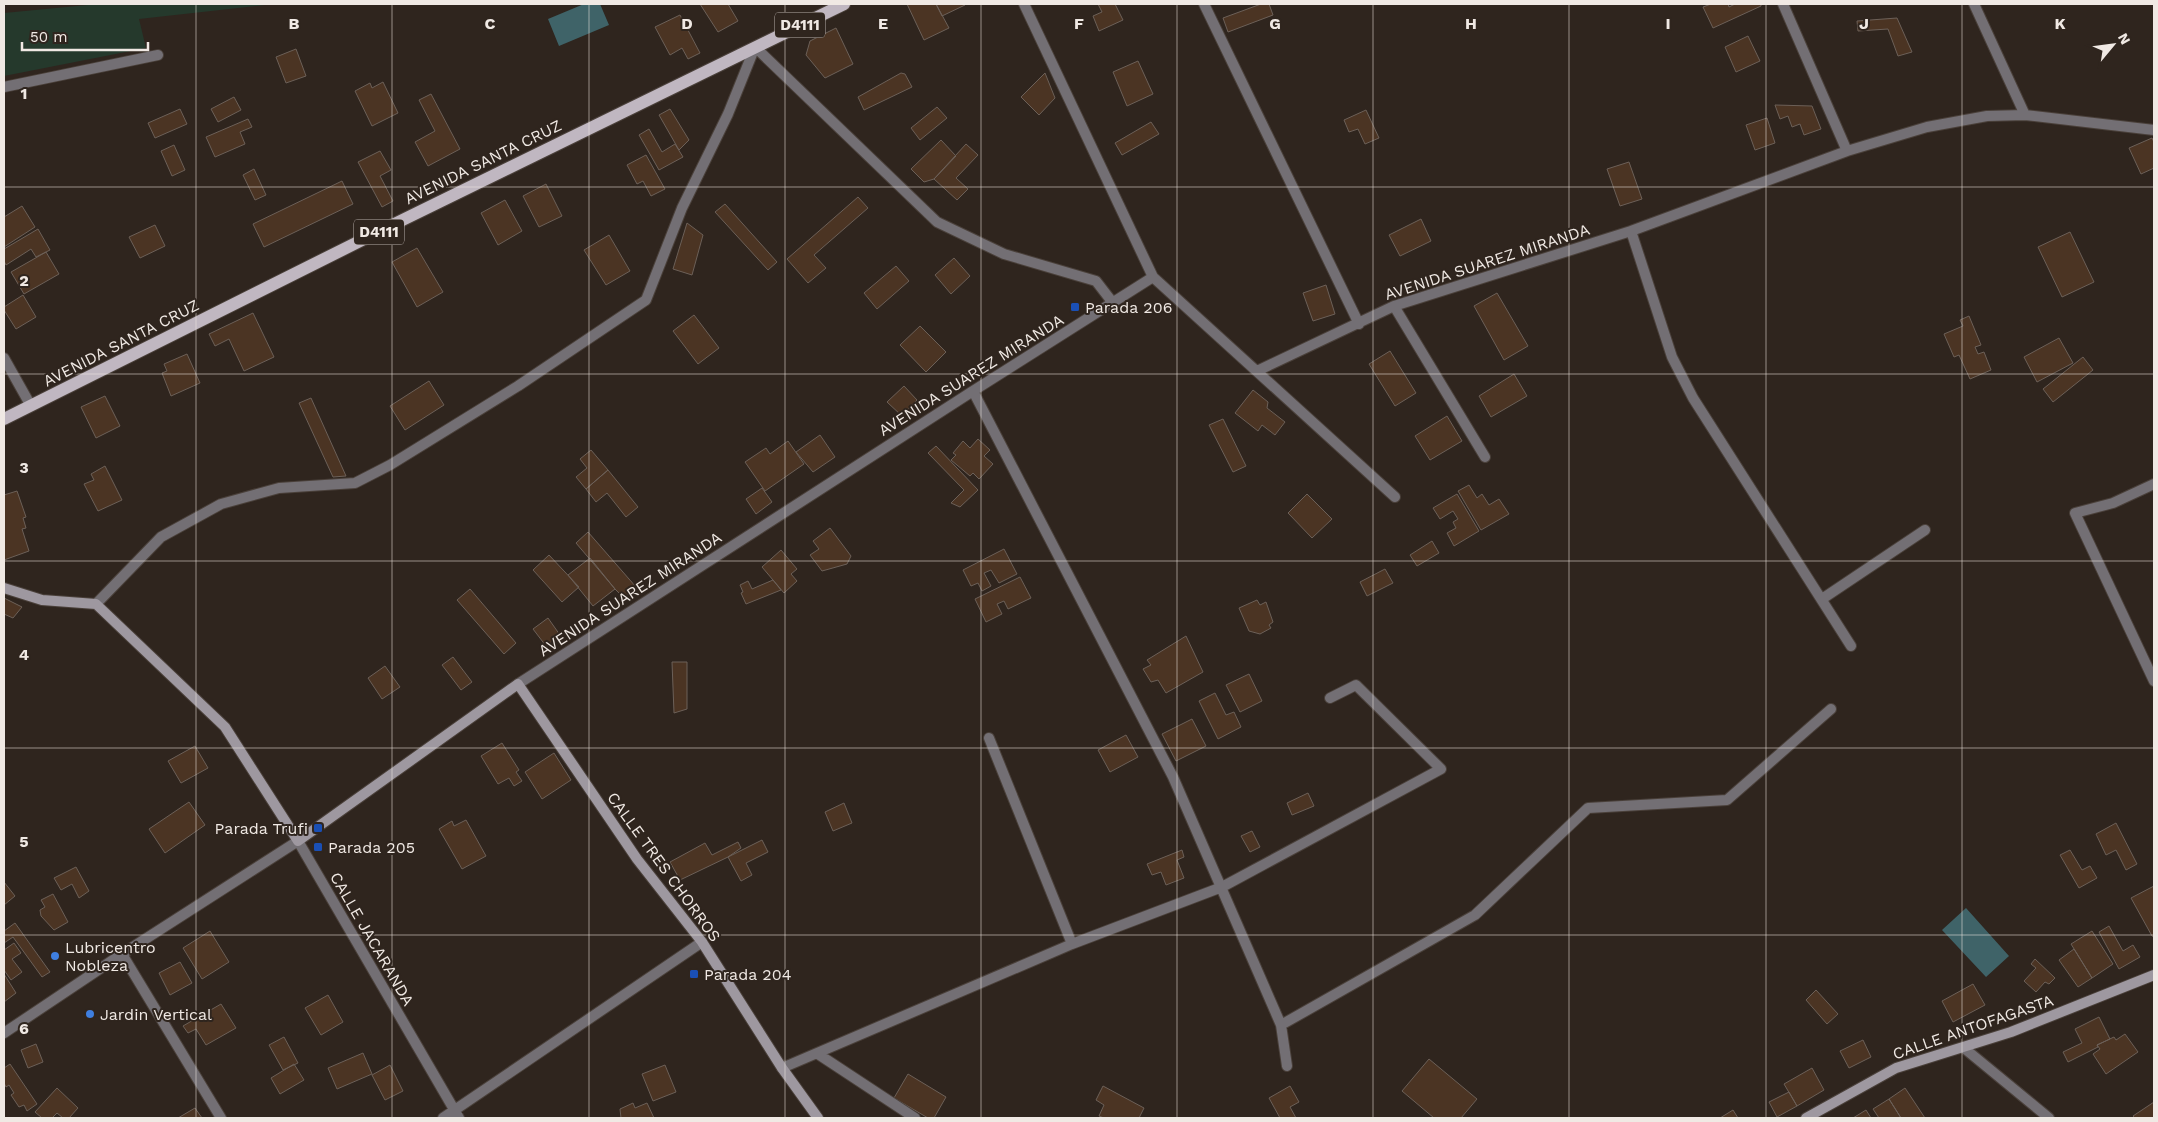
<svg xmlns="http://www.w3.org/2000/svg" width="2158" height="1122" viewBox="0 0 2158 1122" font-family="'Work Sans',sans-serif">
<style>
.green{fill:#25392c}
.water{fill:#3f6368}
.building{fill:#4b3423;stroke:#6c6058}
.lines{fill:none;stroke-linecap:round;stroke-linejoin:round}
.minor-casing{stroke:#4a403a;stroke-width:12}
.secondary-casing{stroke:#4a403a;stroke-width:12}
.primary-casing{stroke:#4a403a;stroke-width:14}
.minor{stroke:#736f74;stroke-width:10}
.secondary{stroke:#9e98a0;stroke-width:10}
.primary{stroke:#c0b7c1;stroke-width:12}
.grid{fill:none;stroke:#f0e9e4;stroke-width:1;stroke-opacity:0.55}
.transit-dot{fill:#1a4fb4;stroke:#2f251e;stroke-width:2}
.shop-dot{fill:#3f7fe0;stroke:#2f251e;stroke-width:2}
.labels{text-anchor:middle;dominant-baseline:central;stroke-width:4;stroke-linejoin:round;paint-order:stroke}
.shield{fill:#2f251e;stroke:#b6aea9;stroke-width:1}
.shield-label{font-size:15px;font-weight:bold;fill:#f0e9e4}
.street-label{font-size:16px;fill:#f0e9e4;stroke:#2f251e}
.poi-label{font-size:16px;fill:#f0e9e4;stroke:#2f251e;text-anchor:start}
.grid-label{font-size:16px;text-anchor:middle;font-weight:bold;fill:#f0e9e4;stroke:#2f251e;stroke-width:4;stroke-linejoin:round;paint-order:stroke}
</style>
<rect width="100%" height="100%" fill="#2f251e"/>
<path class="green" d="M 98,4 L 274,4 L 139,19 L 146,48 L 4,76 L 4,13 Z"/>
<path class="water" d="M 584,4 L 600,4 L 609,25 L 559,46 L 548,19 Z
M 1966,908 L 2009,956 L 1986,977 L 1942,930 Z"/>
<path class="building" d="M 700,4 L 728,4 L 738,21 L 718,32 Z
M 907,4 L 936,4 L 949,28 L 924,40 Z
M 936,4 L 964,4 L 965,5 L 942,16 Z
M 1098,4 L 1115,4 L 1123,20 L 1099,31 L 1093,16 L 1102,12 Z
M 1261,4 L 1269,4 L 1273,15 L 1228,32 L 1223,18 Z
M 1711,4 L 1728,4 L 1729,7 L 1735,4 L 1761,4 L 1761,6 L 1713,28 L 1703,7 Z
M 680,15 L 700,53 L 688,59 L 682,48 L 670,55 L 655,27 Z
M 1897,18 L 1912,52 L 1898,56 L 1888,29 L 1858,31 L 1857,21 Z
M 836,28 L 853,64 L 825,78 L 806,55 L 810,41 Z
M 1748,36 L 1760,61 L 1736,72 L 1725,47 Z
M 296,49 L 306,76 L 286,83 L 276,57 Z
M 1138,61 L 1153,94 L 1127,106 L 1113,72 Z
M 901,73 L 905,74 L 912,87 L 864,110 L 858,97 Z
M 1045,73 L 1055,98 L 1039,115 L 1021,97 Z
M 383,82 L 398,113 L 372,126 L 355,91 L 370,83 L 372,88 Z
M 431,94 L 460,149 L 428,166 L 415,142 L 435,131 L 419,100 Z
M 234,97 L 241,110 L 218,122 L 211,109 Z
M 1775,105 L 1812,106 L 1821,129 L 1804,135 L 1800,124 L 1792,127 L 1788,116 L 1780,119 Z
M 937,107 L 947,118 L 920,140 L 911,128 Z
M 180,109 L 187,124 L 155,138 L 148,123 Z
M 670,109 L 689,140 L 679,150 L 659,115 Z
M 1366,110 L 1379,138 L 1365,144 L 1358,129 L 1349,132 L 1344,120 Z
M 1767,118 L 1775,143 L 1755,150 L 1746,125 Z
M 248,119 L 252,127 L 240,132 L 245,144 L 215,157 L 206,137 Z
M 1151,122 L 1159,134 L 1122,155 L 1115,143 Z
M 649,129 L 662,152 L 675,144 L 683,157 L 659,170 L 639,135 Z
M 2152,138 L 2154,142 L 2154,168 L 2141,174 L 2129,148 Z
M 941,140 L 956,156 L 934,179 L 924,182 L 911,169 Z
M 966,144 L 978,155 L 956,178 L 968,189 L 957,200 L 934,179 Z
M 174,145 L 185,170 L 172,176 L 161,151 Z
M 380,151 L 391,170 L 380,176 L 393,201 L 382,207 L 358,162 Z
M 646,155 L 665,189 L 651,196 L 643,181 L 637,184 L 627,165 Z
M 1629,162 L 1642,199 L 1620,206 L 1607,169 Z
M 254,169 L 266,195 L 255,200 L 243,175 Z
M 342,181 L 353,204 L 264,247 L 253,224 Z
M 546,184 L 562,216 L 539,227 L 523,196 Z
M 858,197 L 868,208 L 814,255 L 826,268 L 808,283 L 787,259 Z
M 505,200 L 522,231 L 498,245 L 481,213 Z
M 725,204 L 777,262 L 768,270 L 715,212 Z
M 22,206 L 35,227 L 4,247 L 4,217 Z
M 1421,219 L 1431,241 L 1400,256 L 1389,235 Z
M 687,223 L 703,235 L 692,275 L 673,269 Z
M 155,225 L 165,246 L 140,258 L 129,237 Z
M 38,229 L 50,250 L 36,257 L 31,249 L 6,265 L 4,261 L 4,249 Z
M 2070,232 L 2094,282 L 2062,297 L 2038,247 Z
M 609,235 L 630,271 L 606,285 L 584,250 Z
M 417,248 L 443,292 L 417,307 L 392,262 Z
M 46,252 L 59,274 L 24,294 L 11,272 Z
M 954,258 L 970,276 L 951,294 L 935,275 Z
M 896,266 L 909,281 L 877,309 L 864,293 Z
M 1326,285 L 1335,314 L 1313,321 L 1303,293 Z
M 1497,293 L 1528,346 L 1504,360 L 1474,306 Z
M 23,295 L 36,317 L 16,329 L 4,310 L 4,307 Z
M 253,313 L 274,357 L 244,371 L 229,339 L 215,346 L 209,334 Z
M 694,315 L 719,348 L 698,364 L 673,331 Z
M 1969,316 L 1981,345 L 1975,347 L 1978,354 L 1984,352 L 1991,370 L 1970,379 L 1959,355 L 1954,357 L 1944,334 L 1963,326 L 1960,320 Z
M 920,326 L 946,352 L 926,372 L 900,345 Z
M 2059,338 L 2073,363 L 2037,382 L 2024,357 Z
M 1390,351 L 1416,393 L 1395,406 L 1369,364 Z
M 187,354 L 200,383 L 171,396 L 162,373 L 167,371 L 164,364 Z
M 2083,357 L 2093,370 L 2053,402 L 2043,389 Z
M 1514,374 L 1527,396 L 1491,417 L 1479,396 Z
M 429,381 L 444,405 L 405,430 L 390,406 Z
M 904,386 L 917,400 L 902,416 L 887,402 Z
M 1253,390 L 1268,402 L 1267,408 L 1285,422 L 1275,435 L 1262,425 L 1258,431 L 1235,413 Z
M 105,396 L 120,426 L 96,438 L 81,407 Z
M 311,398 L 346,476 L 333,477 L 299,403 Z
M 1447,416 L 1462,441 L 1430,460 L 1415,436 Z
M 1223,419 L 1246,466 L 1233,472 L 1209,425 Z
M 820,435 L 835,457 L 813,472 L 796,452 Z
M 978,439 L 990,450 L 984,456 L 993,464 L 979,479 L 973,473 L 970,476 L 951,460 L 956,455 L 953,453 L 963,441 L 970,448 Z
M 788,441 L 804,464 L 765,491 L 745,462 L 766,448 L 770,454 Z
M 936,446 L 978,490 L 960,507 L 951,503 L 964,490 L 928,453 Z
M 591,450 L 608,470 L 586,489 L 576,477 L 587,468 L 580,459 Z
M 105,466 L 122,500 L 98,511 L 84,484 L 94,480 L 91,474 Z
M 608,470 L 638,507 L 626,517 L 607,493 L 596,502 L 586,489 Z
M 1469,485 L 1477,498 L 1482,494 L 1489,505 L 1499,499 L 1509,514 L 1481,530 L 1458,491 Z
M 762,488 L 772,502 L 756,514 L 746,499 Z
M 17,491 L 26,517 L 23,518 L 26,528 L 22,529 L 29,551 L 4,560 L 4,495 Z
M 1307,494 L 1332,519 L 1312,538 L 1288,513 Z
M 1457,494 L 1479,531 L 1454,546 L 1447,533 L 1456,528 L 1453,522 L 1458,519 L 1453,511 L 1440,519 L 1433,508 Z
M 830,528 L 851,556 L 847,564 L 822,571 L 810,555 L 819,549 L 813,541 Z
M 588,532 L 636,587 L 624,598 L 615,589 L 576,543 Z
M 1432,541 L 1439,553 L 1417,566 L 1410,555 Z
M 1004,549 L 1017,574 L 999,583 L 991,570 L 984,573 L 991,586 L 982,591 L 978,583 L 971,586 L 963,570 Z
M 781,550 L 797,569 L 791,574 L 797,581 L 784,593 L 762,567 Z
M 549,555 L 579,587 L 562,602 L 533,570 Z
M 590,558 L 615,589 L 593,606 L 568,575 Z
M 1385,569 L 1393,583 L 1367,596 L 1360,582 Z
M 1020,577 L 1031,598 L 1008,609 L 1004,601 L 997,604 L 1002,614 L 986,622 L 975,599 Z
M 773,580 L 781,590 L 746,604 L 741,593 L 743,592 L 740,585 L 748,581 L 752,589 Z
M 470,589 L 516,643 L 504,654 L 457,600 Z
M 4,598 L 22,607 L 13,618 L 4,614 Z
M 1257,600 L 1260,605 L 1266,602 L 1273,622 L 1269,625 L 1271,628 L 1260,634 L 1249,631 L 1239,608 Z
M 548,618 L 560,635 L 546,646 L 533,629 Z
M 1186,636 L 1203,672 L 1166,693 L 1158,680 L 1151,682 L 1143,669 L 1151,665 L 1147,660 Z
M 453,657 L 472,682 L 461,690 L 442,665 Z
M 672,662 L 687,662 L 687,709 L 674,713 Z
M 385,666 L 400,687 L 382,699 L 368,678 Z
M 1249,674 L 1262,701 L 1240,712 L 1226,685 Z
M 1215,693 L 1226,715 L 1234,712 L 1241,727 L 1218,739 L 1199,701 Z
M 1192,719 L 1206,746 L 1176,761 L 1162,734 Z
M 1126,735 L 1138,757 L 1110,772 L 1098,750 Z
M 502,743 L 519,770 L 516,772 L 522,781 L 514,786 L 509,778 L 498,784 L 481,756 Z
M 195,746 L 208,768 L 181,783 L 168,761 Z
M 554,753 L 571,780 L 542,799 L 525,772 Z
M 1308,793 L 1314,806 L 1292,815 L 1287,803 Z
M 189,802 L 205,825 L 165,853 L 149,829 Z
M 844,803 L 852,823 L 833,831 L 825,812 Z
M 466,820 L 486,856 L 462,869 L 439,829 L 452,821 L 454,826 Z
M 2116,823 L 2137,864 L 2126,870 L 2116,850 L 2106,855 L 2096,834 Z
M 1252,831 L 1260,847 L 1250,852 L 1241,836 Z
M 762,840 L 768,852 L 746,863 L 752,875 L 741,881 L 728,857 Z
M 738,842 L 741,848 L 728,857 L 680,880 L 670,862 L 705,843 L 712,855 Z
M 1182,850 L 1184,857 L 1177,860 L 1184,878 L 1166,885 L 1161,872 L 1152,875 L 1147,864 Z
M 2070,850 L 2082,870 L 2090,866 L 2097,878 L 2079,888 L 2060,855 Z
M 76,867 L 89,891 L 79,898 L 72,884 L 61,890 L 54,878 Z
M 4,882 L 15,896 L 4,905 Z
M 2154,886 L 2154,937 L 2152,936 L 2131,898 Z
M 53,894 L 68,922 L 54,930 L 41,916 L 40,910 L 45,907 L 41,900 Z
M 15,923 L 50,972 L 42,977 L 13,937 L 4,943 L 4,931 Z
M 2109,926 L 2123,951 L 2133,945 L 2140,957 L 2119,969 L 2099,932 Z
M 210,931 L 229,962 L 202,979 L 183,948 Z
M 2092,931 L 2113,964 L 2092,978 L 2071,944 Z
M 14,943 L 21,953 L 12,959 L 22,972 L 11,980 L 4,970 L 4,950 Z
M 2074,949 L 2092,978 L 2078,987 L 2059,960 Z
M 2035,959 L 2055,978 L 2049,984 L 2045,982 L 2036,992 L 2024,981 L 2036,968 L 2031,964 Z
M 180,962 L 192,983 L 170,995 L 159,973 Z
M 4,974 L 16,993 L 4,1002 Z
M 1973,984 L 1985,1005 L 1953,1022 L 1942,1001 Z
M 1816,990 L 1838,1014 L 1827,1024 L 1806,1000 Z
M 328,995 L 343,1022 L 321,1035 L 305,1008 Z
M 221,1004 L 236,1028 L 206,1045 L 196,1029 L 188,1033 L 183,1026 Z
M 2099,1017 L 2110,1039 L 2097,1045 L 2098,1047 L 2068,1062 L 2063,1052 L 2082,1043 L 2075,1029 Z
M 2125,1034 L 2138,1052 L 2106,1074 L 2093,1054 L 2100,1049 L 2097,1045 L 2114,1037 L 2116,1040 Z
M 284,1037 L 298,1063 L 283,1070 L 269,1045 Z
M 1863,1040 L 1871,1057 L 1849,1068 L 1840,1051 Z
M 36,1044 L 43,1062 L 28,1068 L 21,1050 Z
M 363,1053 L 372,1074 L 337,1089 L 328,1068 Z
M 1429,1059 L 1477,1099 L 1461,1118 L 1434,1118 L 1402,1091 Z
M 10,1064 L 37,1104 L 27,1111 L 24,1105 L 19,1107 L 11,1095 L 14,1093 L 9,1085 L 6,1087 L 4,1083 L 4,1068 Z
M 294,1064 L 304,1080 L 280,1094 L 271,1078 Z
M 390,1065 L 403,1091 L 385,1100 L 372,1075 Z
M 665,1065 L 676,1092 L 653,1101 L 642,1074 Z
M 1812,1068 L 1824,1090 L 1797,1106 L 1784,1084 Z
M 908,1074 L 946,1097 L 934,1118 L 928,1118 L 894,1098 Z
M 1103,1086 L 1144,1108 L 1139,1118 L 1104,1118 L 1099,1116 L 1104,1105 L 1096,1100 Z
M 1290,1086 L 1299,1102 L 1290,1107 L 1296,1118 L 1280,1118 L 1269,1098 Z
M 57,1088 L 78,1108 L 69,1118 L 63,1118 L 57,1113 L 52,1118 L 42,1118 L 35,1112 Z
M 1905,1088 L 1925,1118 L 1901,1118 L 1889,1099 Z
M 1789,1092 L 1797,1106 L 1777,1117 L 1769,1102 Z
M 1889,1099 L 1901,1118 L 1879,1118 L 1873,1109 Z
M 2154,1102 L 2154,1118 L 2135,1118 L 2133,1116 Z
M 633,1103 L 635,1108 L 647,1103 L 654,1118 L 621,1118 L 620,1109 Z
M 195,1108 L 202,1118 L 178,1118 Z
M 1733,1110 L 1738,1118 L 1720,1118 Z
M 1866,1110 L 1871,1118 L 1853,1118 Z"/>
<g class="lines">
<defs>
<path id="minor" d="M 1024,4 L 1153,277 L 1395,497
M 1204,4 L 1359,324
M 1783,4 L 1847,151
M 1974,4 L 2025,115
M 4,87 L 158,55
M 1631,231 L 1672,357 L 1693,398 L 1851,646
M 1394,306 L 1485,457
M 4,358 L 31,406
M 1257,371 L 1394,306 L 1631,231 L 1847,151 L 1927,127 L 1987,116 L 2025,115 L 2154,130
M 973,391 L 1173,777 L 1281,1025 L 1287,1066
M 2154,484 L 2113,503 L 2075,513 L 2154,681
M 1822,599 L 1925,530
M 96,604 L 161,537 L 221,504 L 279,488 L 355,483 L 390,465 L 518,386 L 646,300 L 682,208 L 728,114 L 755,47 L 937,222 L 1004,254 L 1096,281 L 1113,303
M 518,684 L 973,391 L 1153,277
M 989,738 L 1072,944
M 122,954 L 221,1118
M 1281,1025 L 1475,915 L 1588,808 L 1727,800 L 1831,709
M 4,1033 L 122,954 L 298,841 L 459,1118
M 1964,1048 L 2049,1118
M 818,1054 L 915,1118
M 782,1068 L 1072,944 L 1222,887 L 1441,769 L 1356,685 L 1330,698
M 443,1118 L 702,942"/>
<path id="secondary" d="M 4,588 L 42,600 L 96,604 L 225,727 L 298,841 L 518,684 L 637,859 L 702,942 L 782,1068 L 818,1118
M 1806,1118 L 1896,1068 L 2011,1032 L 2154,975"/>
<path id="primary" d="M 4,419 L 378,232 L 844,4"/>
</defs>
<use href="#minor" class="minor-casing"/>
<use href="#secondary" class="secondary-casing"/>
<use href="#primary" class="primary-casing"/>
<use href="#minor" class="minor"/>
<use href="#secondary" class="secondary"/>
<use href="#primary" class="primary"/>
</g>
<path class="grid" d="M 196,4 L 196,1118M 392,4 L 392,1118M 589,4 L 589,1118M 785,4 L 785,1118M 981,4 L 981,1118M 1177,4 L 1177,1118M 1373,4 L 1373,1118M 1569,4 L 1569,1118M 1766,4 L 1766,1118M 1962,4 L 1962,1118M 4,187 L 2154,187M 4,374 L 2154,374M 4,561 L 2154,561M 4,748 L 2154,748M 4,935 L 2154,935"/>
<g class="transit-dot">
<rect x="1070" y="302" width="10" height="10" rx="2.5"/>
<rect x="313" y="823" width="10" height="10" rx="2.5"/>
<rect x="313" y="842" width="10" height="10" rx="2.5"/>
<rect x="689" y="969" width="10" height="10" rx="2.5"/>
</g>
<g class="shop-dot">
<circle cx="55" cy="956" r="5"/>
<circle cx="90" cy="1014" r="5"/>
</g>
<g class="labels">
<g class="shield">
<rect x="775" y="12.5" width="50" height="25" rx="4"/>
<rect x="354" y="219.5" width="50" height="25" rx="4"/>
</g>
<g class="shield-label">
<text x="800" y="25">D4111</text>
<text x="379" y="232">D4111</text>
</g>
<g class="street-label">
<text transform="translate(483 162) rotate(-26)">AVENIDA SANTA CRUZ</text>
<text transform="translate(1487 262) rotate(-18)">AVENIDA SUAREZ MIRANDA</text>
<text transform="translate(121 343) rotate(-27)">AVENIDA SANTA CRUZ</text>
<text transform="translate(971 375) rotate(-32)">AVENIDA SUAREZ MIRANDA</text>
<text transform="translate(630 594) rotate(-33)">AVENIDA SUAREZ MIRANDA</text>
<text transform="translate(664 867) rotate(54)">CALLE TRES CHORROS</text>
<text transform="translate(372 939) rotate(60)">CALLE JACARANDA</text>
<text transform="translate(1973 1027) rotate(-19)">CALLE ANTOFAGASTA</text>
</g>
<g class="poi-label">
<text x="1085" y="307">Parada 206</text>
<text x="308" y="828" text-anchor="end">Parada Trufi</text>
<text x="328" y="847">Parada 205</text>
<text x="65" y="947">Lubricentro<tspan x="65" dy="18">Nobleza</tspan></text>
<text x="704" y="974">Parada 204</text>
<text x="100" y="1014">Jardin Vertical</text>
</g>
</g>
<g class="grid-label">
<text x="294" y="29">B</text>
<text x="490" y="29">C</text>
<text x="687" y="29">D</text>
<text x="883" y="29">E</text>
<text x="1079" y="29">F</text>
<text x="1275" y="29">G</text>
<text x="1471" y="29">H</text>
<text x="1668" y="29">I</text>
<text x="1864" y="29">J</text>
<text x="2060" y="29">K</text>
<text x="24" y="99">1</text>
<text x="24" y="286">2</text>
<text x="24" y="473">3</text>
<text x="24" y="660">4</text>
<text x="24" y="847">5</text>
<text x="24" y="1034">6</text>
</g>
<rect width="2158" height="1122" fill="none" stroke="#f0e9e4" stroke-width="10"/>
<g transform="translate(2113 45) rotate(61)" stroke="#2f251e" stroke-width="4" paint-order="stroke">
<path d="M0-4L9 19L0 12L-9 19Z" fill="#f0e9e4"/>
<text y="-8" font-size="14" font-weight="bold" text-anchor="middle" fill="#f0e9e4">N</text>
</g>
<path d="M22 42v8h126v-8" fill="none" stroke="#f0e9e4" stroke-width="2.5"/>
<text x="30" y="42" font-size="15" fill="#f0e9e4" stroke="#2f251e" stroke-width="4" paint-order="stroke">50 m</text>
</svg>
